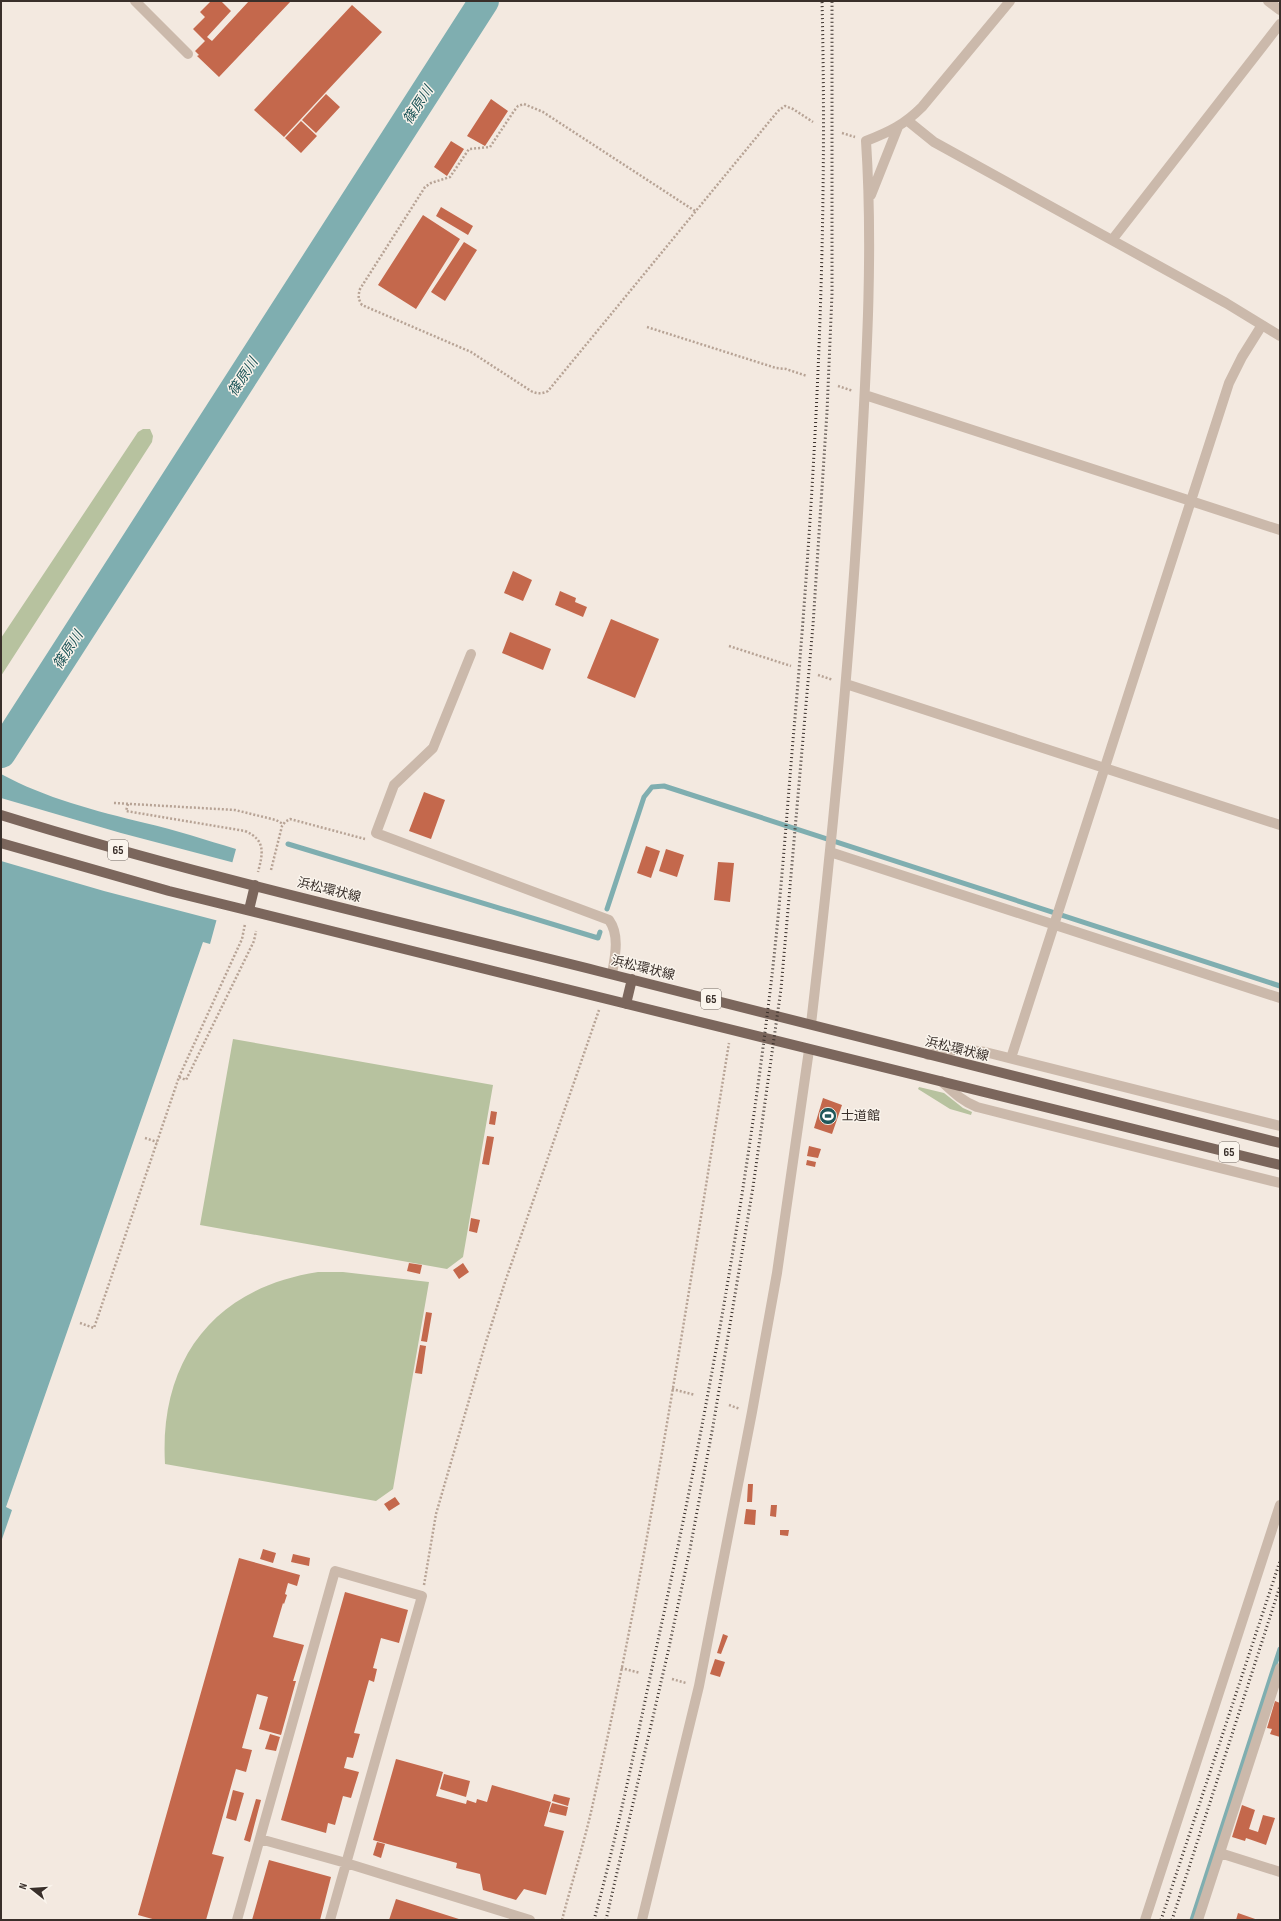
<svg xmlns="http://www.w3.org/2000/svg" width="1281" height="1921" viewBox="0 0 1281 1921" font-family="'Sofia Sans Condensed','Noto Sans JP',sans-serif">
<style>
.green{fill:#b7c29f}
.water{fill:#7faeb0}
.pier{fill:#f3e9e0}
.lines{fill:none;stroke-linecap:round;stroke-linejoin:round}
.stream{stroke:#7faeb0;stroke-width:5}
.river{stroke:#7faeb0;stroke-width:30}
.building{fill:#c4684c}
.path{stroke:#b7a395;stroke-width:2.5;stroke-dasharray:2 2;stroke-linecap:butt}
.minor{stroke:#cbb9ab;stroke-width:10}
.major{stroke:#7b665c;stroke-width:10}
.rail{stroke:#392f2a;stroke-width:3;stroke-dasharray:1 3;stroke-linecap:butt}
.labels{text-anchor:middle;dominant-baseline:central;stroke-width:3;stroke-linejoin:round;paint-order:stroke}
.shield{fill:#faf4ec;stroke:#736a64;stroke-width:1}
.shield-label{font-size:12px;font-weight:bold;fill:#392f2a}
.street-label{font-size:13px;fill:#392f2a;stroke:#faf4ec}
.poi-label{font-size:13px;fill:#392f2a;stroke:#faf4ec;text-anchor:start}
.water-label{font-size:14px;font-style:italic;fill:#20575a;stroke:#faf4ec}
</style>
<rect width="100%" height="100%" fill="#f3e9e0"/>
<path class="green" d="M 143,429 L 150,429 L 153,436 L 152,442 L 1,676 L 1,638 L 138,432 Z
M 233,1039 L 493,1085 L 463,1257 L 447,1269 L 200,1225 Z
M 919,1087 L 944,1093 L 963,1108 L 972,1112 L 971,1115 L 950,1109 L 918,1089 Z
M 318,1272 L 343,1272 L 429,1282 L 393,1489 L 376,1501 L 165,1464 C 159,1360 214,1288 318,1272 Z"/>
<path class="water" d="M 1,774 C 45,798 96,811 145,823 C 176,830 206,840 236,849 L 210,944 L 203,942 L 6,1507 L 12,1510 L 1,1542 Z"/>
<path class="pier" d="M 1,798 L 121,833 L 235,863 L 219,921 L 104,891 L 1,861 Z"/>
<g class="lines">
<path class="stream" d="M 288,844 L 598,938 L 600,932
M 607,909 L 644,797 L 652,787 L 664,786 L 1280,986
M 1192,1920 L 1280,1649"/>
<path class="river" d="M 1,753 L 484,1"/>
</g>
<path class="building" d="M 211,1 L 221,1 L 231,11 L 207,37 L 212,41 L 249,1 L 291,1 L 219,77 L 197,56 L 199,55 L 195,51 L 205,41 L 193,29 L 205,17 L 200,12 Z
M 352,5 L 382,32 L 284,137 L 254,110 Z
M 326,94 L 340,107 L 316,133 L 302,120 Z
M 491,99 L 508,111 L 485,146 L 467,136 Z
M 301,121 L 317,136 L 301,153 L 285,138 Z
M 451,141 L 464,149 L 447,176 L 434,167 Z
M 441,207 L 473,226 L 468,235 L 436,216 Z
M 423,215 L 460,239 L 416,309 L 378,285 Z
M 464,242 L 477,250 L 445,301 L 431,292 Z
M 513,571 L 532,580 L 523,601 L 504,593 Z
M 560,591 L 576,598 L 575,602 L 587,607 L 583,617 L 555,605 Z
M 611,619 L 659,639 L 635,698 L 587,678 Z
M 510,632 L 551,649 L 543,670 L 502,653 Z
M 424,792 L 445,800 L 431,839 L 409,831 Z
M 646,846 L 660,851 L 651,878 L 637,873 Z
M 666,849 L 684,855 L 677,877 L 659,871 Z
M 718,862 L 734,863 L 730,902 L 714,900 Z
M 823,1098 L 842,1105 L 832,1134 L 814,1128 Z
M 491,1111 L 497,1112 L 495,1125 L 489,1124 Z
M 487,1136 L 494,1137 L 489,1165 L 482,1164 Z
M 809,1146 L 821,1149 L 818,1158 L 807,1156 Z
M 807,1160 L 816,1162 L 815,1167 L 806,1165 Z
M 471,1218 L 480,1220 L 477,1233 L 469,1231 Z
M 409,1263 L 422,1265 L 420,1274 L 407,1271 Z
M 463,1263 L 469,1272 L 459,1279 L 453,1270 Z
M 426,1312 L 432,1313 L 427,1342 L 421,1341 Z
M 420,1345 L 426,1346 L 422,1374 L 415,1373 Z
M 748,1484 L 753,1484 L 752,1502 L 747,1502 Z
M 395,1497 L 400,1504 L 389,1511 L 384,1504 Z
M 771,1505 L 777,1505 L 776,1517 L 770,1516 Z
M 746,1509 L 756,1510 L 755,1525 L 744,1524 Z
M 780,1530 L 789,1530 L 788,1536 L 780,1535 Z
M 263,1549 L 276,1553 L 273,1563 L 260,1559 Z
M 293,1554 L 310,1558 L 309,1566 L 291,1562 Z
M 239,1558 L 300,1575 L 297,1586 L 288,1583 L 285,1594 L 287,1595 L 284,1604 L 283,1603 L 273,1637 L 304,1645 L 293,1681 L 296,1681 L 281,1735 L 259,1729 L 268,1697 L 257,1694 L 242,1748 L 252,1750 L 246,1772 L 236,1769 L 212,1854 L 224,1857 L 206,1920 L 156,1920 L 138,1915 Z
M 345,1592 L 408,1610 L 399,1643 L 381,1638 L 373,1668 L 377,1669 L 374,1682 L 369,1680 L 354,1733 L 360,1734 L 353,1758 L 347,1757 L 344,1768 L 359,1772 L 351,1798 L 343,1796 L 335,1825 L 328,1823 L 326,1833 L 281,1820 Z
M 723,1634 L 728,1636 L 721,1654 L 717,1653 Z
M 715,1659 L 725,1662 L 720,1677 L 710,1674 Z
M 1275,1701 L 1280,1703 L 1280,1737 L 1270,1734 L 1272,1729 L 1267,1728 Z
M 270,1734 L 280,1737 L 276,1751 L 265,1749 Z
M 396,1759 L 443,1772 L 436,1796 L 466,1804 L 467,1800 L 476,1803 L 477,1799 L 487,1802 L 492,1785 L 551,1802 L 544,1826 L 564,1831 L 546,1895 L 524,1889 L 516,1900 L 483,1890 L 480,1874 L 456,1868 L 457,1863 L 373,1840 Z
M 444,1774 L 470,1781 L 466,1797 L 440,1789 Z
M 233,1790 L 244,1793 L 236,1821 L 226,1818 Z
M 554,1794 L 570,1798 L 568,1806 L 552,1801 Z
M 256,1799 L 261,1800 L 250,1842 L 244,1840 Z
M 552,1803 L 568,1807 L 566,1816 L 549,1812 Z
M 1242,1805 L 1255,1810 L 1249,1829 L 1258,1832 L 1263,1815 L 1275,1818 L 1266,1845 L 1246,1838 L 1245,1841 L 1232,1837 Z
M 377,1842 L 385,1844 L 381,1858 L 373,1855 Z
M 269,1860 L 331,1877 L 320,1920 L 252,1920 Z
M 396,1899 L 462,1920 L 389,1920 Z
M 1238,1913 L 1258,1920 L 1236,1920 Z"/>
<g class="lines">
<path class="path" d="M 842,133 L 855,137
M 695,211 L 543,112 L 524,104 L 518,106 L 514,111 L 490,147 L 469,149 L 450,177 L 431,183 L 425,187 L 360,289 C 358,296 358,299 362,305 L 471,352 L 531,391 C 537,394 542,394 548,391 L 778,111 L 785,106 L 793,109 L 813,122
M 647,327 L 776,368 L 786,369 L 807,376
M 838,386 L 853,391
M 729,646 L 791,666
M 818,675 L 833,680
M 114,803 L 235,810 L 276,820 L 283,824
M 128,804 L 126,811 L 245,831 C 266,840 263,853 258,872
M 271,870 L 282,826 L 285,822 L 290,819 L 365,839
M 179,1077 L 242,939 L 245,924
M 145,1138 L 157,1142
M 80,1323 L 94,1328 L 179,1077 L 186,1080 L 254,941 L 256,931
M 672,1389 L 695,1395
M 729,1405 L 740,1409
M 424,1585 L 436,1514 L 485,1345 L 504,1285 L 599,1010
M 621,1668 L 640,1673
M 672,1679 L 686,1683
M 562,1920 C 573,1878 586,1837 595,1794 C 651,1546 688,1294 729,1043"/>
<path class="minor" d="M 135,1 L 188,54
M 1268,1 L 1280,10
M 908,121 L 934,142 L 1226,303 L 1280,336
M 871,195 L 898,127
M 1112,240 L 1280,24
M 865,395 L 1280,530
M 471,654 L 433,748 L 394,785 L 376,833 L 609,920 C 620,935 615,957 612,974
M 846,684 L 1280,825
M 830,852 L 1280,998
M 811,1024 C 833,836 851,649 861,461 C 867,355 873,247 866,141 C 889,132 904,125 922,107 L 1010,1
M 928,1055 C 948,1050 964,1048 985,1052 L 1280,1126
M 1011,1058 L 1229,383 L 1242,357 L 1262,325
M 941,1081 C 953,1092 962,1101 977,1107 L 1280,1183
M 260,1839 L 346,1863 L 530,1920
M 1220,1853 L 1280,1872
M 237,1920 L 335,1571 L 422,1596 L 330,1920
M 642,1920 L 699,1686 L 752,1412 L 777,1273 L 809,1050
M 1145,1920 L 1280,1505
M 1198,1920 L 1280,1668"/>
<path class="major" d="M 1,815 C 198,876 399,921 598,971 C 826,1027 1052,1087 1280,1143
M 1,843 L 169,891 L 1280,1165
M 249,910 L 255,885
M 626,1004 L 632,979"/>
<path class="rail" d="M 594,1920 C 618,1832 636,1743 655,1654 C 703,1436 743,1215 770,992 C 780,909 786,824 793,740 C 815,495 828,248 822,1
M 606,1920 L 668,1652 L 690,1549 L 713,1426 L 753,1187 L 781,989 L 813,625 L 827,412 L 832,294 L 832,1
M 1161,1920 L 1280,1561
M 1172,1920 L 1280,1586"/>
</g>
<defs>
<symbol id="stadium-disc" viewBox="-11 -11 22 22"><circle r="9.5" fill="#20575a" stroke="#faf4ec"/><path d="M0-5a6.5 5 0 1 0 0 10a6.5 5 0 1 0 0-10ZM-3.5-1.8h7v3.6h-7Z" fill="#fff"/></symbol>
</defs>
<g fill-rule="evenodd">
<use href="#stadium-disc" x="818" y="1106" width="20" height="20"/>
</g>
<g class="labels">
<g class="shield">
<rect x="108" y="840" width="20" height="20" rx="3"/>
<rect x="701" y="989" width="20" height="20" rx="3"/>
<rect x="1219" y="1142" width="20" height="20" rx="3"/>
</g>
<g class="shield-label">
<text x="118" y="850">65</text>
<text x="711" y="999">65</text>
<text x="1229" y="1152">65</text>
</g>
<g class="street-label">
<text transform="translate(329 890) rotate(14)">浜松環状線</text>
<text transform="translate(643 968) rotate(14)">浜松環状線</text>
<text transform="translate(957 1049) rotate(14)">浜松環状線</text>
</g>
<g class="poi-label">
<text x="841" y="1116">士道館</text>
</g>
<g class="water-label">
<text transform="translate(418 105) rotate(-57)">篠原川</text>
<text transform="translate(243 377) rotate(-57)">篠原川</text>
<text transform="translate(68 650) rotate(-57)">篠原川</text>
</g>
</g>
<rect width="1281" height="1921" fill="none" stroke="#392f2a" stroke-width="4"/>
<g transform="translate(32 1889) rotate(287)" stroke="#faf4ec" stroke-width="3" paint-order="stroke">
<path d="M0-3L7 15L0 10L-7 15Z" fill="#392f2a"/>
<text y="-6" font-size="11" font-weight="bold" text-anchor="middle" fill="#392f2a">N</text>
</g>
</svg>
